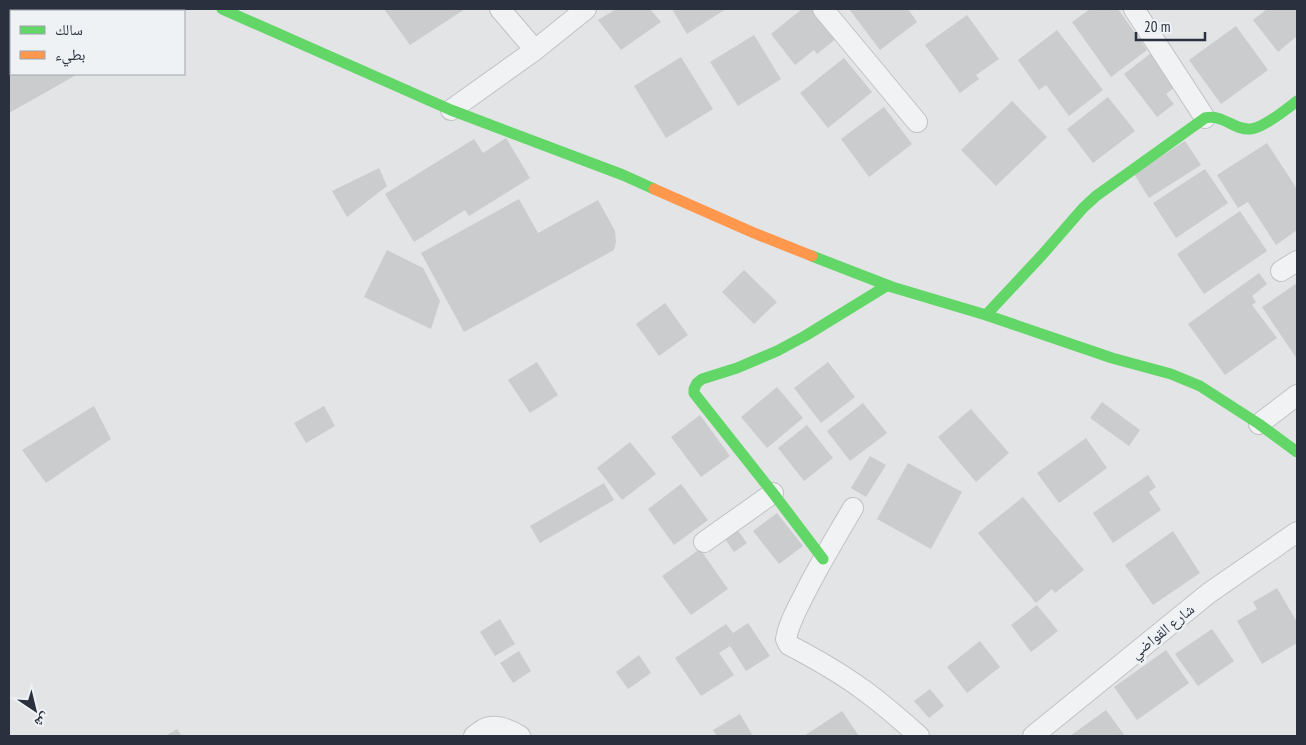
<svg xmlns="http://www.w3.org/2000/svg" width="1306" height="745" viewBox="0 0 1306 745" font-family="'PT Sans Narrow','Noto Naskh Arabic',sans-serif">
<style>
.building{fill:#caccce}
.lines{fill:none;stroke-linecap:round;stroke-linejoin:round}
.street-casing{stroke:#c0c2c4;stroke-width:22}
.street{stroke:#f0f2f3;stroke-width:20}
.fast{stroke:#63d668;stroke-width:11}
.slow{stroke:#ff974d;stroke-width:11}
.labels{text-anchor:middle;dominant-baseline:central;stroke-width:5;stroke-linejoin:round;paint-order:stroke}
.street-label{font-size:15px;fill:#2a303e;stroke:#eff2f5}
</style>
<rect width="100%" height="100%" fill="#e2e4e6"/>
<path class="building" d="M 9,9 L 61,9 L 63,11 L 11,11 L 11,74 L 78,74 L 9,113 Z
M 384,9 L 465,9 L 410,45 Z
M 616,9 L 650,9 L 661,22 L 621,50 L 598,20 Z
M 672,9 L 726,9 L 687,34 Z
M 802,9 L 813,9 L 837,38 L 817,54 L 814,50 L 795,65 L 771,34 Z
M 849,9 L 908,9 L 917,22 L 880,50 Z
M 1090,9 L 1118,9 L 1147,50 L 1111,77 L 1072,22 Z
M 1267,9 L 1297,9 L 1297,36 L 1278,52 L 1253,20 Z
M 967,15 L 999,59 L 976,75 L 979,79 L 960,93 L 925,45 Z
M 1236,26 L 1268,70 L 1221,104 L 1189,60 Z
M 1057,30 L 1103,90 L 1069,116 L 1046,85 L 1039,90 L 1018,60 Z
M 754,35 L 781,79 L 738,106 L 710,62 Z
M 1154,51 L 1179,84 L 1166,94 L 1174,104 L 1157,117 L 1124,74 Z
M 681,57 L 713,109 L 666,138 L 634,86 Z
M 844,58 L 872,92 L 828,128 L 800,93 Z
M 1108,97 L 1135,131 L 1093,163 L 1067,129 Z
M 1012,101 L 1047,137 L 996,186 L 961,150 Z
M 884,107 L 912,144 L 869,177 L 841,139 Z
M 506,138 L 530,178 L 469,216 L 465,210 L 414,242 L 385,194 L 474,139 L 483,153 Z
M 1185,141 L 1201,165 L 1149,198 L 1134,174 Z
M 1267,143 L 1297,189 L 1297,230 L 1276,245 L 1248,202 L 1238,208 L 1217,175 Z
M 379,168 L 387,186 L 347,217 L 332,191 Z
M 1205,169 L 1228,203 L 1176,238 L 1153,203 Z
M 519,199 L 538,233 L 598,200 L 615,231 L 616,242 L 614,250 L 464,332 L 421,253 Z
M 1240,211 L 1267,251 L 1204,294 L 1177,254 Z
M 387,250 L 423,268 L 440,301 L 431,329 L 364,297 Z
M 744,270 L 777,302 L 754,324 L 722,292 Z
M 1259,273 L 1267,284 L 1252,296 L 1256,302 L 1252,305 L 1277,338 L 1225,375 L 1188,324 Z
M 1297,283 L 1297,359 L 1262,307 Z
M 665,303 L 688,335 L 659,356 L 636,324 Z
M 537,362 L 558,395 L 530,413 L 508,380 Z
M 828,362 L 855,397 L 821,423 L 794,388 Z
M 777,387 L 803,418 L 767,448 L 741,417 Z
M 1102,402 L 1140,430 L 1129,446 L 1090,418 Z
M 863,403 L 887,433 L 850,461 L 827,431 Z
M 94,406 L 111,439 L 46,483 L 22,450 Z
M 324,406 L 335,426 L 306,443 L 294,423 Z
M 971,409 L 1009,453 L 976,482 L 938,437 Z
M 700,415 L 730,456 L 701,477 L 671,437 Z
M 807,425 L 833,458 L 804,481 L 778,448 Z
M 1086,438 L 1107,468 L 1059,503 L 1037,473 Z
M 630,442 L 656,474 L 622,500 L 597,468 Z
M 870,456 L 886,465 L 866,497 L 851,488 Z
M 908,463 L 962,492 L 931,549 L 877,519 Z
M 1148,475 L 1156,487 L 1149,492 L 1161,510 L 1113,543 L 1093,513 Z
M 604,483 L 614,500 L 540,543 L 530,526 Z
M 681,484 L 708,520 L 674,545 L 648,509 Z
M 1023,497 L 1084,570 L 1055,593 L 1052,589 L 1036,603 L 978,533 Z
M 777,513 L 803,546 L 779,564 L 753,531 Z
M 736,528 L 747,543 L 734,552 L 723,536 Z
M 1173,531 L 1200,573 L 1153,605 L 1125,565 Z
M 700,549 L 728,589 L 691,615 L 662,576 Z
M 1277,588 L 1297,622 L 1297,643 L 1262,664 L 1237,621 L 1257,609 L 1253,602 Z
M 1037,605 L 1058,631 L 1031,652 L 1011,625 Z
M 500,619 L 515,644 L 495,656 L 480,632 Z
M 748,623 L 770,656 L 746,671 L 730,646 L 719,653 L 734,675 L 701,696 L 675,658 L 726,624 L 733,633 Z
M 1212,629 L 1234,661 L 1198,686 L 1175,654 Z
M 980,641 L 1000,667 L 967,693 L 947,667 Z
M 1166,650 L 1189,683 L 1137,720 L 1114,687 Z
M 519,651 L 531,671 L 513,683 L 500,663 Z
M 639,655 L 651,673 L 628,689 L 616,672 Z
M 930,689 L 944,706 L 929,718 L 914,701 Z
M 1106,710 L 1125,736 L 1070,736 Z
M 842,711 L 859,736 L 804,736 Z
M 740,714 L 753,736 L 717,736 L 713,730 Z
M 177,729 L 182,736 L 165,736 Z"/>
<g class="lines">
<defs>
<path id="street" d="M 500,9 L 535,50
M 823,9 L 917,122
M 1134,9 L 1205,118
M 451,110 L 535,50 L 586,9
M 1281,271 L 1297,261
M 1259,424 L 1297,395
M 853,508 C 837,535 821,562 807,589 C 799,605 789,622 786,639 L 789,645 C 814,658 839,672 862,689 C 882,703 901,720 919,736
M 704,542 L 773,493
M 474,736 C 477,734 481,731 484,729 C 496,723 510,730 520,736
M 1033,736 L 1209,593 L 1297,532"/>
</defs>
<use href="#street" class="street-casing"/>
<use href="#street" class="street"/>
<path class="fast" d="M 222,9 L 451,110 L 623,175 L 654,189
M 812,256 L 892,287 L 986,315 L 1112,358 L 1171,374 L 1200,386 L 1259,424 L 1297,452
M 986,315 L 1042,255 L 1083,208 L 1096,196 L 1205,118 C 1224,114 1233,130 1250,129 C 1262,129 1287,109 1297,101
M 823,559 L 773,493 L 694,393 L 694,389 L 697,383 L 702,379 L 737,368 L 777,351 L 805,336 L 888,285"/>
<path class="slow" d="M 654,189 L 754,233 L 812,256"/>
</g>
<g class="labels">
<g class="street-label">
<text transform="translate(1162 631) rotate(-39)">شارع القواضي</text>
</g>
</g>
<rect width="1306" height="745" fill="none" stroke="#2a303e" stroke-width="20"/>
<rect x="10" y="10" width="175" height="65" fill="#eff2f5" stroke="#a0a4ac"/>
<rect x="20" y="26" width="25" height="8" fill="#63d668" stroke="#a0a4ac"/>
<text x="55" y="35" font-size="15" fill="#2a303e">سالك</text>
<rect x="20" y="51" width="25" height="8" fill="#ff974d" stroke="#a0a4ac"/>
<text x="55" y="60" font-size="15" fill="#2a303e">بطيء</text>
<g transform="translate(35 710) rotate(145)" stroke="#eff2f5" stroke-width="4" paint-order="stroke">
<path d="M0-4L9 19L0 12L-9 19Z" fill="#2a303e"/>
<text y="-8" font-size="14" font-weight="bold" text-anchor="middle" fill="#2a303e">ش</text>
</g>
<path d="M1136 32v8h69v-8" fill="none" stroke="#2a303e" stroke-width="2.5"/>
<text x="1144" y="32" font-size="15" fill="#2a303e" stroke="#eff2f5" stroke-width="4" paint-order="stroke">20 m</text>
</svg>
